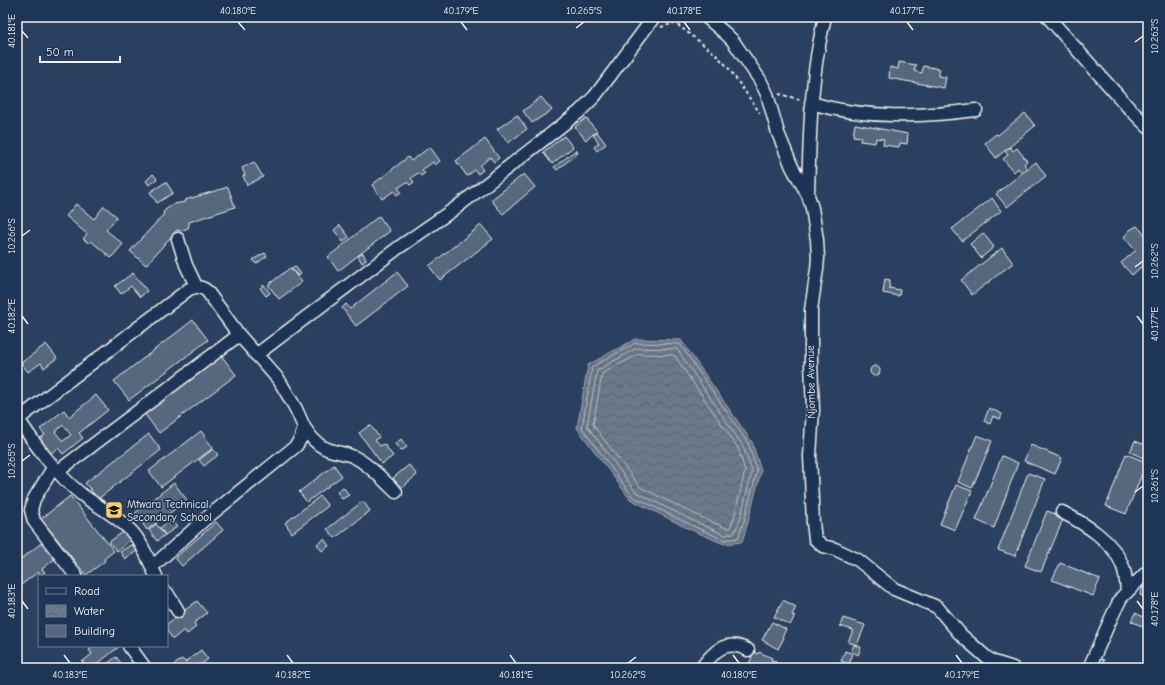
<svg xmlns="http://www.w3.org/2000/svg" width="1165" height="685" viewBox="0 0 1165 685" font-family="'Comic Neue',sans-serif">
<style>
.water{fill:url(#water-waves);stroke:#a1a8b0}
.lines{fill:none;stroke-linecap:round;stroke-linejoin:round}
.shore{stroke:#bdc1c2;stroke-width:1}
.building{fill:#56677d;stroke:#f4f1e8;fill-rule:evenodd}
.minor-casing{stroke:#f4f1e8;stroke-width:15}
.path{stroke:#f4f1e8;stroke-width:2;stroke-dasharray:3 3;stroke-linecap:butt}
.minor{stroke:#1d3557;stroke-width:12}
.ticks{fill:none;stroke:#f4f1e8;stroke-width:1.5}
.labels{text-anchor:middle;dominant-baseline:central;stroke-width:3.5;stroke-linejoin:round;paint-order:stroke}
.street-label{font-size:11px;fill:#f4f1e8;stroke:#1d3557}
.poi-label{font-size:11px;fill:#f4f1e8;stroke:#1d3557;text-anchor:start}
.neatline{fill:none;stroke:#f4f1e8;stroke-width:1.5}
.ticks-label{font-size:10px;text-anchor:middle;fill:#f4f1e8}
</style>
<defs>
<pattern id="water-waves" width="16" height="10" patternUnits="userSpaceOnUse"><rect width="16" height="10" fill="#6a788a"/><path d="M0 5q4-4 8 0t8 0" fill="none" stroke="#5b626b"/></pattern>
</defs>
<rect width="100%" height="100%" fill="#2a4060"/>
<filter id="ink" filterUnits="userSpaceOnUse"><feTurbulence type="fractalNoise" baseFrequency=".025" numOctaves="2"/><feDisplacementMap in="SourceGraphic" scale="8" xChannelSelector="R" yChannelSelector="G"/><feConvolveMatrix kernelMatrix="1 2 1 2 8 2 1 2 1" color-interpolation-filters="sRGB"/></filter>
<g filter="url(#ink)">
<path class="water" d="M 635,339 L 681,340 L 752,442 L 761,471 L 748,522 L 742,542 L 724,544 L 685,527 L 630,499 L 577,428 L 588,365 Z"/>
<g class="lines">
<path class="shore" d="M 636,343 L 680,344 L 748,443 L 757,471 L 744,521 L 738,538 L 724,540 L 687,523 L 632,496 L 582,428 L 592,367 Z
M 637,348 L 677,349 L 743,446 L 752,471 L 740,520 L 734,533 L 725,535 L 689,519 L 636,492 L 587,426 L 597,371 Z
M 639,354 L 674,355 L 738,448 L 745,471 L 734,518 L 730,528 L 726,528 L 692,513 L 640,487 L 593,425 L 602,374 Z"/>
</g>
<path class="building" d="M 899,62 L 916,65 L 914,71 L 922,73 L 923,66 L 940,69 L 938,76 L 946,77 L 944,88 L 889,78 L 890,67 L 898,69 Z
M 541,97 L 552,110 L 532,123 L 523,111 Z
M 1025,113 L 1035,126 L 996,158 L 985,143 L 996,134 L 998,135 Z
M 517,115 L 527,129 L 508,143 L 497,129 Z
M 586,118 L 597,131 L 586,140 L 575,127 Z
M 855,124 L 908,134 L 907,144 L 900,143 L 899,147 L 883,145 L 884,139 L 876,138 L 875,143 L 860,141 L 861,137 L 853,136 Z
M 597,132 L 606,144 L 597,151 L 594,147 L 599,143 L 593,135 Z
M 564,136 L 573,147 L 552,164 L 543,152 Z
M 485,139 L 499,158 L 494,162 L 490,157 L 480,166 L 483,170 L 478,174 L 475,170 L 467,176 L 456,161 Z
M 430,147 L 440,161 L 435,165 L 433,162 L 422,170 L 425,173 L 421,176 L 418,173 L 411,178 L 414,182 L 410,185 L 407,182 L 398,188 L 401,192 L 397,195 L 394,191 L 382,199 L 372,185 L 408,157 L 411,161 Z
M 1010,147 L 1013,151 L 1017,148 L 1027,161 L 1024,164 L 1027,168 L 1021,172 L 1018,168 L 1014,172 L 1003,159 L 1008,155 L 1005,151 Z
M 576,150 L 578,153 L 557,170 L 554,167 Z
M 254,162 L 263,177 L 247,185 L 243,176 L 245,175 L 242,168 Z
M 1036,162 L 1046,176 L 1007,207 L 996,194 Z
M 153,174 L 157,179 L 149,185 L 146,181 Z
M 524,174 L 535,187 L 503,214 L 491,200 Z
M 166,182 L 173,193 L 157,203 L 150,192 Z
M 228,187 L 235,207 L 189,222 L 189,225 L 188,228 L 181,231 L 177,230 L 146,265 L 130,251 L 164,214 L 163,213 L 165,210 L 174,204 L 186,202 L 185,200 Z
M 992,198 L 1001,211 L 962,241 L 952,229 Z
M 76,204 L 94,219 L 104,206 L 117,217 L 106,230 L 123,244 L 111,258 L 91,241 L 89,243 L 83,239 L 87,234 L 66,216 Z
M 379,216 L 390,231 L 338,271 L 328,257 Z
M 340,225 L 349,237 L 343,242 L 334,230 Z
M 481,225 L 493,239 L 440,280 L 429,266 Z
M 1137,226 L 1148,238 L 1148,261 L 1132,275 L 1121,263 L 1135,251 L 1136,251 L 1124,237 L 1130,230 Z
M 983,233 L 994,247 L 981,258 L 970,244 Z
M 1002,248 L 1013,263 L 972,295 L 961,280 Z
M 265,253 L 267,256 L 256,264 L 253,260 L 254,259 Z
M 363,253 L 366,260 L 362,263 L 358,256 Z
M 295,266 L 301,274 L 298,276 L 291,268 Z
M 290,268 L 302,282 L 279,299 L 268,285 Z
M 397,272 L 408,286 L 356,326 L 342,308 L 346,304 L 350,309 Z
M 133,273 L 147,291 L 140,297 L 131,286 L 121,294 L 115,286 Z
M 885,279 L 890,280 L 889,288 L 900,290 L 899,296 L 883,293 Z
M 264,285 L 270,293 L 266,296 L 260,288 Z
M 193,320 L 208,340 L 129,400 L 114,381 Z
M 46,344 L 57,358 L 44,368 L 41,363 L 28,372 L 21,363 Z
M 221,355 L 236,375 L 159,433 L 144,413 Z
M870 371a5 5 0 1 1 10 0a5 5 0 1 1-10 0Z
M 96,395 L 108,410 L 79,433 L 83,438 L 63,454 L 58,448 L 50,454 L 39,439 L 45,435 L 40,429 L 64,410 L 69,417 ZM 63,425 L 71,435 L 63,441 L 55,432 Z
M 989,408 L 1002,414 L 1000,419 L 993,416 L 990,424 L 984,421 Z
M 370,425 L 379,437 L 375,440 L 380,446 L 384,444 L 393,456 L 382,464 L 359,433 Z
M 201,431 L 213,448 L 161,487 L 149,471 Z
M 149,434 L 161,450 L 98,499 L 85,483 Z
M 977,435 L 992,441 L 972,488 L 958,482 Z
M 401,439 L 407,447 L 401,451 L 395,444 Z
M 1135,441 L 1148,446 L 1148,460 L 1130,452 Z
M 1031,445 L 1062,458 L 1055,474 L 1024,461 Z
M 213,449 L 218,455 L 204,466 L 199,460 Z
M 1126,454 L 1148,463 L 1143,475 L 1142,474 L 1126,514 L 1106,506 Z
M 1002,456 L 1018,463 L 994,528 L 976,520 Z
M 334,465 L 342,476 L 307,502 L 299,492 Z
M 409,465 L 417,475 L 401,488 L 393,478 Z
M 1028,473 L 1045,479 L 1015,556 L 998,550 Z
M 174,483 L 187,500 L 147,530 L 135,513 Z
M 956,485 L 972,491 L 955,530 L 940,524 Z
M 343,487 L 349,495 L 342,499 L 337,492 Z
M 70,496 L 114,551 L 104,559 L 105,561 L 86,575 L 41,519 Z
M 320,496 L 328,506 L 292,533 L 285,523 Z
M 363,501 L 370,511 L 335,538 L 327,529 Z
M 1047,511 L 1064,517 L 1041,572 L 1025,566 Z
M 171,520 L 177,527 L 165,535 L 160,528 Z
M 216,522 L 223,530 L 182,566 L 175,558 Z
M 156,524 L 165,535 L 157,541 L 149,530 Z
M 126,530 L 132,539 L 117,551 L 109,542 Z
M 324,539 L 329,546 L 322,551 L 317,544 Z
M 44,541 L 57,557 L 42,569 L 45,572 L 41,575 L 38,572 L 17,588 L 17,562 Z
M 132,544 L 137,551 L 125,559 L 120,552 Z
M 1060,563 L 1100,579 L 1093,596 L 1052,580 Z
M 1143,586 L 1148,588 L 1148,599 L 1140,595 Z
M 783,600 L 796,607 L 792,615 L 795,616 L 790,625 L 774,617 Z
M 197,601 L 207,613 L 194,623 L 196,627 L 187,634 L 184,630 L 173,639 L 167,631 L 167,624 Z
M 1135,613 L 1148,619 L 1148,629 L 1131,621 Z
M 843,618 L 865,625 L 857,645 L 848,642 L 853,630 L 840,626 Z
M 772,622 L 786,629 L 782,637 L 784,638 L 778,649 L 762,640 Z
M 854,645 L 861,647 L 858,655 L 851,651 Z
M 94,646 L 120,646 L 92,668 L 87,668 L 82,662 L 92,654 L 89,650 Z
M 201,650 L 208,659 L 197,668 L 170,668 L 182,659 L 185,662 Z
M 845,651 L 853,654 L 849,664 L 841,661 Z
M 754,652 L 758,654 L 759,652 L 772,658 L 771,660 L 776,661 L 773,668 L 762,668 L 749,663 L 752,658 L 751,658 Z
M 116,657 L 125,668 L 102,668 Z
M 1097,658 L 1104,660 L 1101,668 L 1095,668 Z"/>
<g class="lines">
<defs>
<path id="minor" d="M 706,17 L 726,34 L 733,41 L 760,80 L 767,94 L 778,133 L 792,167 L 808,195 L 812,208 L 817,240 L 818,258 L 817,269 L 811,310 L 811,364 L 813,409 L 810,456 L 813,523 L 815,539 L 823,546 L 835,549 L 858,560 L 894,589 L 937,607 L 961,635 L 986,657 L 994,662 L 1013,668
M 1048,17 L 1128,107 L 1148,127
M 811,103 C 865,119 921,117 976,110
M 808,194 C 810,133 810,76 825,17
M 178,239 L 186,265 L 196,286
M 256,355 L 398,248 L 457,207 L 579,112 L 595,96 L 654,17
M 18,419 C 37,447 55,473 81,494 C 98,507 119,517 133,533 C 144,545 149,562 156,576
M 17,420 L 189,289 C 196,286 201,286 207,291 L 239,335 L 279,380 L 296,409 L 304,427 L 301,438 L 296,446 L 204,520 L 152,567
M 304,427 C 309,435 315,443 323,447 C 333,453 346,452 356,458 C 371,466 383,480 396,492
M 53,468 L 34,499 L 31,510 L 34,521 L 76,576
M 57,472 L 239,335
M 1062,512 C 1085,524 1114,541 1123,567 C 1126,575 1126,583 1127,591
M 167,593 L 178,611
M 129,646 L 145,668
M 701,668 C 715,651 725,638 748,650
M 1089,668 L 1112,616 L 1121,598 L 1148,571"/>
</defs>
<use href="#minor" class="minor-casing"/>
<path class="path" d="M 661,27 L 675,23 L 713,52 L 727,66 L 760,113
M 779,94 L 802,100"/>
<use href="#minor" class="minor"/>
</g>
</g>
<path class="ticks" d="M 238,22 L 245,30M 461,22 L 467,30M 684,22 L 690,30M 907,22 L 913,30M 576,28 L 584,22M 22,31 L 28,38M 1135,42 L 1143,36M 22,236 L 30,230M 1135,267 L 1143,261M 22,316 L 28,324M 1137,316 L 1143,324M 22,461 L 30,455M 1135,492 L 1143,486M 22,601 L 28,609M 1137,601 L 1143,609M 64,655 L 70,663M 287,655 L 293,663M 510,655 L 516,663M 733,655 L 739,663M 956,655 L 962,663M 628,663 L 636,657"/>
<defs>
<symbol id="school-square" viewBox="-11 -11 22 22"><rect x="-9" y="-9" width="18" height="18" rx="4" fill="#ffd166" stroke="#1d3557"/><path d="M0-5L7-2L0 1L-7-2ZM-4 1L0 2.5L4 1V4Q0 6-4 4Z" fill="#111"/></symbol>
</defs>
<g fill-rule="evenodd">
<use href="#school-square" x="104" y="500" width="20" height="20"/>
</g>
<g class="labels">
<g class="street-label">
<text transform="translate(811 382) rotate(-91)">Njombe Avenue</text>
</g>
<g class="poi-label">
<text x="127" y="504">Mtwara Technical<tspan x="127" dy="13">Secondary School</tspan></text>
</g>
</g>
<rect width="1165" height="685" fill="none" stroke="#1d3557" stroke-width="44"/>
<rect x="38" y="575" width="130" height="72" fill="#1d3557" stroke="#738091"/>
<rect x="46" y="588" width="20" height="6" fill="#1d3557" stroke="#738091"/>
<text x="74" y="595" font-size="12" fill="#f4f1e8">Road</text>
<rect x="46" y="605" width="20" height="12" fill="url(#water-waves)" stroke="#738091"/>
<text x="74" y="615" font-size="12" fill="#f4f1e8">Water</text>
<rect x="46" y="625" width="20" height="12" fill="#56677d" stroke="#738091"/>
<text x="74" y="635" font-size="12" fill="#f4f1e8">Building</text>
<path d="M40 56v6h80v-6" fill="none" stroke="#f4f1e8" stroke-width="2"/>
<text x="46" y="56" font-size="12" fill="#f4f1e8" stroke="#1d3557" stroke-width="3" paint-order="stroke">50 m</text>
<rect x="22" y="22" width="1121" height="641" class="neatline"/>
<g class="ticks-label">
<text x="238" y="14">40.180°E</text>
<text x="461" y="14">40.179°E</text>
<text x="584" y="14">10.265°S</text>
<text x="684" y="14">40.178°E</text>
<text x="907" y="14">40.177°E</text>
<text transform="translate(11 31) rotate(-90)" y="4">40.181°E</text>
<text transform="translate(1154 36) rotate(-90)" y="4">10.263°S</text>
<text transform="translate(11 236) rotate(-90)" y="4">10.266°S</text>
<text transform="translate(1154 261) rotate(-90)" y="4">10.262°S</text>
<text transform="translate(11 316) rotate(-90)" y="4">40.182°E</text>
<text transform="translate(1154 324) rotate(-90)" y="4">40.177°E</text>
<text transform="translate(11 461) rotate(-90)" y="4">10.265°S</text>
<text transform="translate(1154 486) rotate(-90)" y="4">10.261°S</text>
<text transform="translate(11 601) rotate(-90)" y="4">40.183°E</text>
<text transform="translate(1154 609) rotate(-90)" y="4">40.178°E</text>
<text x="70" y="678">40.183°E</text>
<text x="293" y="678">40.182°E</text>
<text x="516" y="678">40.181°E</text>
<text x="628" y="678">10.262°S</text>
<text x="739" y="678">40.180°E</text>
<text x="962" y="678">40.179°E</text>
</g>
</svg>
